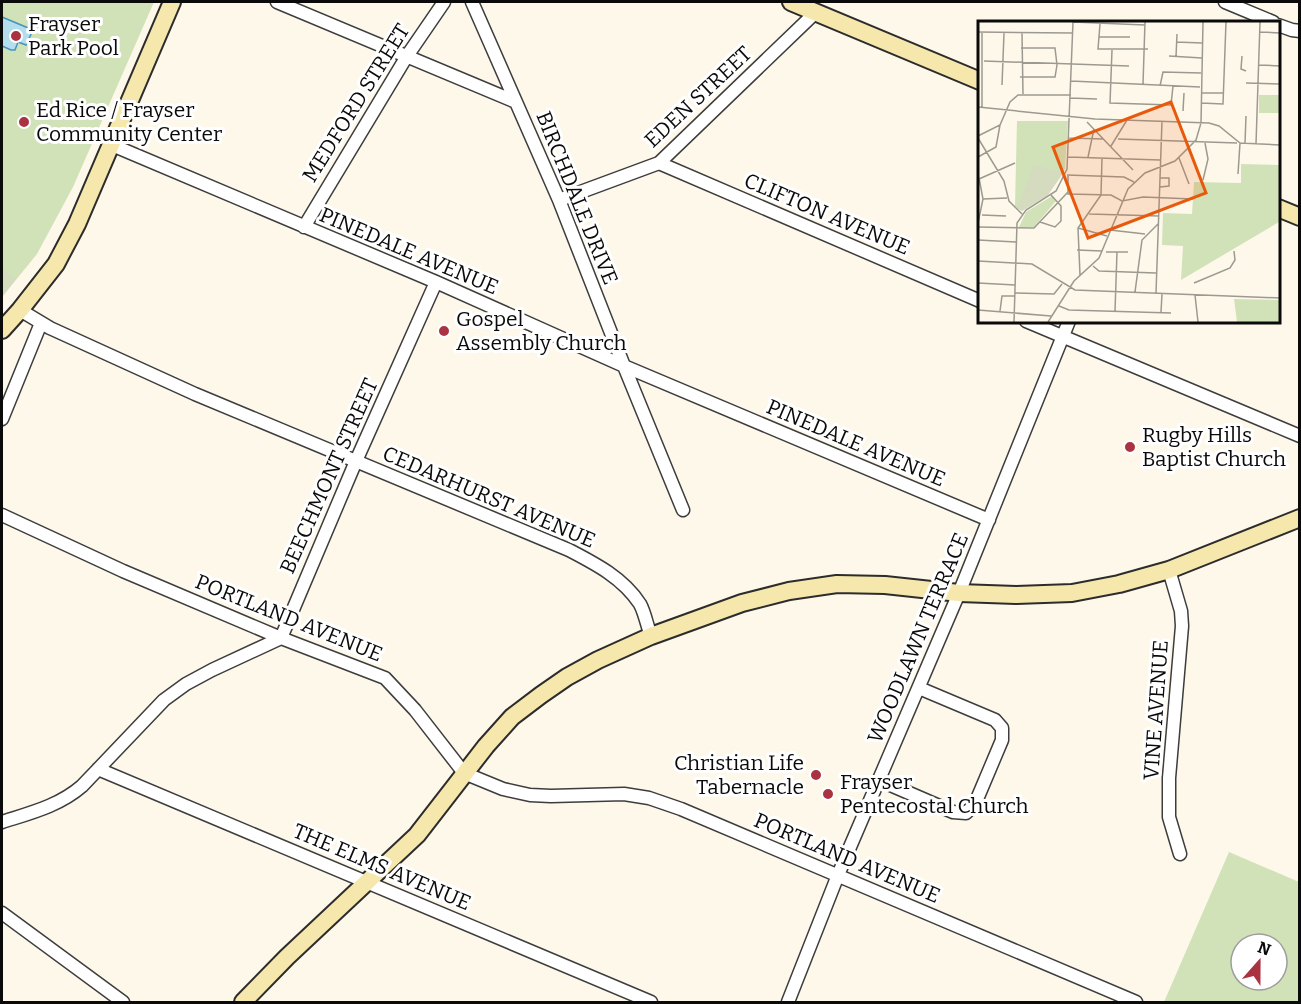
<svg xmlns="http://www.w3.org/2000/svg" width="1301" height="1004" viewBox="0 0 1301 1004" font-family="Bitter,serif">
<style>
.green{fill:#d1e2b8;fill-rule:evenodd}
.cemetery{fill:#d4dbbf}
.water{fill:#b4ddee;stroke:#4495bd;stroke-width:1.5}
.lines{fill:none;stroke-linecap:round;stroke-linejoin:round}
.minor-casing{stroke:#3d3d3d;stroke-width:15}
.secondary-casing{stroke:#2c2c2c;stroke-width:20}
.minor{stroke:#fff;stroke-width:12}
.secondary{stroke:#f6e8ac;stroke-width:16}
.poi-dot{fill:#aa3341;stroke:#fff;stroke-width:2}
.labels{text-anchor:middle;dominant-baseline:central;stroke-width:6;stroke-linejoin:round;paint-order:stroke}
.poi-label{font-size:21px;fill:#0a0a0a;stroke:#fff;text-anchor:start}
.street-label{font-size:21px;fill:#0a0a0a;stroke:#fff}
.inset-road{fill:none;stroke:#9c9990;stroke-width:1.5}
.view{fill:#e8590c;fill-opacity:0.15;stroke:#e8590c;stroke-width:3}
.inset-edge{fill:none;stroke:#0a0a0a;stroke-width:3}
</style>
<rect width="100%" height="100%" fill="#fdf8ea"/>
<path class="green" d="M 2,2 L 154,2 L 73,187 L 37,254 L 2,297 Z
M 1229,852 L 1299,882 L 1299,1002 L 1164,1002 ZM 1241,944 L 1277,944 L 1277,980 L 1241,980 Z"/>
<path class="cemetery" d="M 2,269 L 16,279 L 2,297 Z"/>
<path class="water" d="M 2,17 L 33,30 L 26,45 L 18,42 L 15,50 L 11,50 L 2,46 Z"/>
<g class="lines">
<defs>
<path id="minor" d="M 277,2 L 516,102
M 472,2 L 559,200 L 624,366 L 683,510
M 1225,2 L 1273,22
M 1278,25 L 1292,30 L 1300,31
M 112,145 L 436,282 L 624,366 L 989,520
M 659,163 L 980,301
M 559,200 L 659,163 L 816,12
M 304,227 L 407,56 L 444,2
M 20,310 L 50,328 L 195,394 L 569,550 C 596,564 623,578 640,604 C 645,613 647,626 651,636
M 1026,321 L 1300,436
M 2,419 L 41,323
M 2,515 L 123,571 L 281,638 L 385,678 L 415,710 L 464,773 L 503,789 L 530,795 L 551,796 L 624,794 L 649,798 L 681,809 L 1136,1002
M 1169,570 L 1181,611 L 1182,626 L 1169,778 L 1169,817 L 1180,854
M 98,769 L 651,1002
M 879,780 L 953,812 L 966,813 L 975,804 L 1002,740 L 1002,728 L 995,720 L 919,688
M 2,822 C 30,813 59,806 82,786 L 164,700 L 186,684 L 212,670 L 281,638 L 356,461 L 436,282
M 2,913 L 123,1002
M 788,1002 L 838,875 L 959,593 L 1069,321"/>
<path id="secondary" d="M 791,2 L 980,81
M 1278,208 L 1300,217
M 2,330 L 20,310 L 56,264 L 77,224 L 172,2
M 243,1002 L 287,957 L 417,835 L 486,746 L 512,717 L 541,695 L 567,677 L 598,660 L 651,636 L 742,603 L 789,591 L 837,584 L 885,585 L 959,593 L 1016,595 L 1072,593 L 1119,584 L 1169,570 L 1300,518"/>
</defs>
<use href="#minor" class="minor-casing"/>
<use href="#secondary" class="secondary-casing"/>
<use href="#minor" class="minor"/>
<use href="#secondary" class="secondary"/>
</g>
<g class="poi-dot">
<circle cx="16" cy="36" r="6"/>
<circle cx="24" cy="122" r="6"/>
<circle cx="444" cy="331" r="6"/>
<circle cx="1130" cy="447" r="6"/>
<circle cx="816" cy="775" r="6"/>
<circle cx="828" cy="794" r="6"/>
</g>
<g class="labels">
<g class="poi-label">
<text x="28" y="24">Frayser<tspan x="28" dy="24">Park Pool</tspan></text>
<text x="36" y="110">Ed Rice / Frayser<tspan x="36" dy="24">Community Center</tspan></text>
<text x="456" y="319">Gospel<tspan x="456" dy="24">Assembly Church</tspan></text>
<text x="1142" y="435">Rugby Hills<tspan x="1142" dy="24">Baptist Church</tspan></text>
<text x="804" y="763" text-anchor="end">Christian Life<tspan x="804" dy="24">Tabernacle</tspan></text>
<text x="840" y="782">Frayser<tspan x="840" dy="24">Pentecostal Church</tspan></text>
</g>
<g class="street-label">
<text transform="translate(698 97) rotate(-43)">EDEN STREET</text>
<text transform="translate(356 103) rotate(-58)">MEDFORD STREET</text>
<text transform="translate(577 198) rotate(68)">BIRCHDALE DRIVE</text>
<text transform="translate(827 214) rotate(23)">CLIFTON AVENUE</text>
<text transform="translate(409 251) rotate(23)">PINEDALE AVENUE</text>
<text transform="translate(856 443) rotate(23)">PINEDALE AVENUE</text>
<text transform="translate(329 476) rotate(-66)">BEECHMONT STREET</text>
<text transform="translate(489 497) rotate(23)">CEDARHURST AVENUE</text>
<text transform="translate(289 618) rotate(22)">PORTLAND AVENUE</text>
<text transform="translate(918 638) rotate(-67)">WOODLAWN TERRACE</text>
<text transform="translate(1156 710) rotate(-86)">VINE AVENUE</text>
<text transform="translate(847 858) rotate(23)">PORTLAND AVENUE</text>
<text transform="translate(382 867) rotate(23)">THE ELMS AVENUE</text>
</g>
</g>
<g transform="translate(978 21)">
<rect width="302" height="302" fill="#fdf8ea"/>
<path d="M 281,74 L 301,74 L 301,92 L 281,92 ZM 39,100 L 90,100 L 87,148 L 44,190 L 37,185 ZM 263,143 L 301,144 L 301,201 L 203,259 L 205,225 L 184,224 L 185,192 L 214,193 L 216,161 L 263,162 ZM 74,175 L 78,180 L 56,206 L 41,206 L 48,191 ZM 256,278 L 301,279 L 301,301 L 259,301 Z" fill="#d1e2b8"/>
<path d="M 56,144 L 86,151 L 70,174 L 44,190 L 39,187 Z" fill="#d4dbbf"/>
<path class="inset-road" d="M 95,1 L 167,4M 122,3 L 120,28 L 170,28M 0,11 L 95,12M 4,11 L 4,86M 282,11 L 302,12M 44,12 L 45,73M 121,16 L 152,16M 198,21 L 224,22M 134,29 L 132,82 L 193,84 L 195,65M 191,35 L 224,37M 264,35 L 263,48 L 268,50M 198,36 L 199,13M 6,40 L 151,45M 281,44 L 302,45M 42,56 L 77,56 L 79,44 L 77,27 L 43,27M 93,60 L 222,66M 268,62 L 302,63M 165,63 L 167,1M 24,64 L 26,12M 182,65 L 185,51 L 223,52M 223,72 L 245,72M 92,77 L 119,78M 223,82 L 245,83 L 248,1M 0,86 L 117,98 L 231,102 L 241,105 L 262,122 L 302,124M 205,90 L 206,72M 109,101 L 155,149M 0,115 L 22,104 L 32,81 L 40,74 L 93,74M 0,117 L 26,160 L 31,180 L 44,193M 91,117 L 125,118M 140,118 L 259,122M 267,122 L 268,95M 278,123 L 282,1M 133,125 L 149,99M 0,136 L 18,126 L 22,104M 90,136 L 182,139M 110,136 L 116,108M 201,137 L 211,163M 260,153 L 262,122M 89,154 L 146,156 L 156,161M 90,154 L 90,173 L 133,174 L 144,180 L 165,176 L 215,178M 1,158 L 37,142M 225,159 L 230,138 L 227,122M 182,166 L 191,165 L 191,157 L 182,157M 5,178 L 29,177M 111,193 L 181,195M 4,194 L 28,195M 62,201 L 77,206 L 83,200 L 83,185 L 73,174M 0,202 L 5,178 L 1,157M 0,206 L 56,207 L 90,171M 100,207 L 129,215M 132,209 L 167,213M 0,219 L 38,221M 99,229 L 124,230M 128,231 L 150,231M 0,240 L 54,243 L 97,269 L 302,277M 115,245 L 121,250 L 178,252M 102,254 L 100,207 L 123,174 L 124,137M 0,262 L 37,264M 216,262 L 252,247 L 257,239 L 256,230M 157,271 L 164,219 L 180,203M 37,272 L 76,273 L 84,263M 178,272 L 184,100M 217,274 L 220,301M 81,285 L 91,289 L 193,292M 0,289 L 73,295M 22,290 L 24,275 L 36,275M 137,290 L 139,231M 183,291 L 184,273M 36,301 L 39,202 L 48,189 L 78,170 L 89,148 L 95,1M 70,301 L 96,260 L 121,237 L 150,168 L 167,152 L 197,140 L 218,119 L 223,102 L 225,1"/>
<path class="view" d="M 193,81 L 228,172 L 110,217 L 75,126 Z"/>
<rect width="302" height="302" class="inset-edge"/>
</g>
<rect width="1301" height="1004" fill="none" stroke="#0a0a0a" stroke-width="6"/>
<g transform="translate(1259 962) rotate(21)"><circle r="28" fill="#ffffff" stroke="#9d9d9d" stroke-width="1.5"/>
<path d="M0-4.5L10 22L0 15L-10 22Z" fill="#aa3341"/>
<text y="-9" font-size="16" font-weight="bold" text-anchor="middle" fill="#0a0a0a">N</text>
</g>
</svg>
